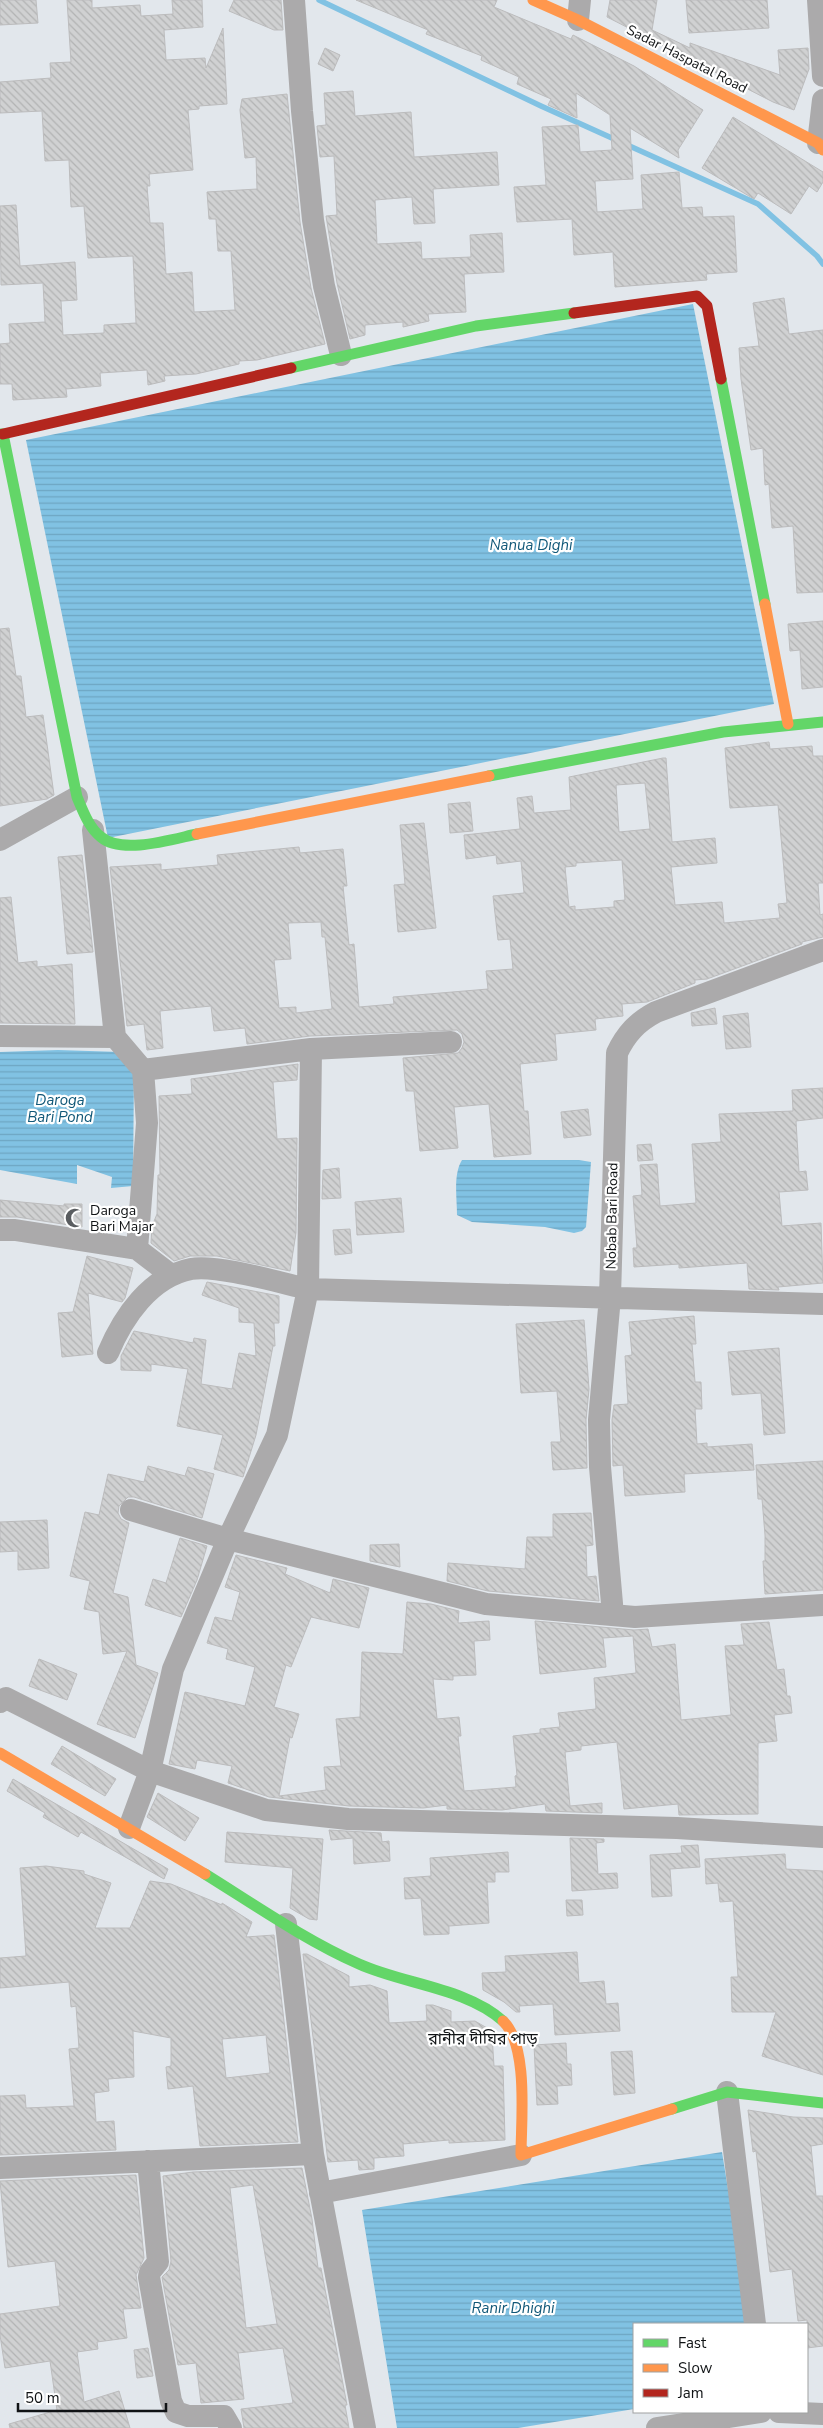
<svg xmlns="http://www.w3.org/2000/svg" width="823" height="2428" viewBox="0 0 823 2428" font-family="'Nunito Sans','Noto Sans Bengali',sans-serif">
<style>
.water{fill:url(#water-rules)}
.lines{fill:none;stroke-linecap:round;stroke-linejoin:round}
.stream{stroke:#81c2e3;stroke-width:5.5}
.building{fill:url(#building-back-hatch);stroke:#bcbcbd;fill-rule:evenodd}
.street{stroke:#abaaab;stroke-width:22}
.fast{stroke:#63d668;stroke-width:11}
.slow{stroke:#ff974d;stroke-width:11}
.jam{stroke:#b3261e;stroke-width:11}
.labels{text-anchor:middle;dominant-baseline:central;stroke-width:4.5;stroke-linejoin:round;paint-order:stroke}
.street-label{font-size:14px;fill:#101315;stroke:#fff}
.poi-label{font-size:14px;fill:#101315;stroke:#fff;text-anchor:start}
.water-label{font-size:15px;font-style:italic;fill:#115878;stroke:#fff}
.quarter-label{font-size:16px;fill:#101315;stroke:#fff}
</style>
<defs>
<pattern id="water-rules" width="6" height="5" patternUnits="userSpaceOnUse" patternTransform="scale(1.25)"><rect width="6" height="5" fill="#81c2e3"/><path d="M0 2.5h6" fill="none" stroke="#6ea6c2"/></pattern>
<pattern id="building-back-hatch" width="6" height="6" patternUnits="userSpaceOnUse" patternTransform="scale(1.25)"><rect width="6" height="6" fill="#d0d1d2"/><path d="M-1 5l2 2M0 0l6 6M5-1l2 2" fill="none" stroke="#b2b3b3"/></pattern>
</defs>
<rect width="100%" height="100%" fill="#e2e7ec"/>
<path class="water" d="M 693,304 L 774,704 L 108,838 L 26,440 Z
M 58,1050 L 120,1052 L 134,1066 L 133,1186 L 111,1188 L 112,1177 L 77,1165 L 77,1184 L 0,1170 L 0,1052 Z
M 462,1160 L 579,1160 L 591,1162 L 586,1227 L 582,1231 L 574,1233 L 545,1227 L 472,1222 L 457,1215 C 457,1198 453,1174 462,1160 Z
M 722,2152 L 750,2324 L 634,2324 L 634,2409 L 518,2428 L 397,2428 L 362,2210 Z"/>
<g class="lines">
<path class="stream" d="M 319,0 L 541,106 L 758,204 L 817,256 L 823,264"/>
</g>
<path class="building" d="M 0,0 L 36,0 L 38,23 L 0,25 Z
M 67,0 L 92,0 L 92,8 L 140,5 L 141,16 L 173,14 L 172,0 L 202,0 L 203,27 L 164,30 L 166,60 L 205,58 L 206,68 L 223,28 L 227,104 L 199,106 L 199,109 L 188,110 L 193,170 L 149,174 L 150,186 L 147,186 L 150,223 L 163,223 L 166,274 L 192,272 L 194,312 L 235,310 L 231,251 L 218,251 L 216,219 L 209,219 L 207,192 L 257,189 L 256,157 L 245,158 L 240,110 L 242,99 L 287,94 L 300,222 L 311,288 L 325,344 L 257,360 L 239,361 L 239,364 L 196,374 L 164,376 L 165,381 L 148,385 L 147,370 L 100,373 L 101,386 L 66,389 L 67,397 L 13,400 L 12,384 L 0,384 L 0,344 L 10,343 L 9,324 L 45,322 L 43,283 L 1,285 L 0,206 L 16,205 L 20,266 L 75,262 L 77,300 L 61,301 L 63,335 L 104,333 L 104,325 L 136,323 L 133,256 L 88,258 L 84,206 L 71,207 L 69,160 L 45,161 L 42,111 L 0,113 L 0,82 L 51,78 L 50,63 L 71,62 Z
M 234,0 L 281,0 L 283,30 L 274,30 L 229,11 Z
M 356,0 L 497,0 L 494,7 L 571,39 L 573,35 L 634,66 L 703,110 L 678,150 L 679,158 L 630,128 L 633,179 L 595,181 L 597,212 L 643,209 L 641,175 L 679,172 L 682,208 L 702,207 L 703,217 L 734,216 L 737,272 L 706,274 L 707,280 L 615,287 L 613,252 L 574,255 L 572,219 L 517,222 L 514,187 L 546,185 L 542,127 L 578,125 L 580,152 L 612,150 L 610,115 L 576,93 L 577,118 L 548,105 L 551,99 L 517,84 L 519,77 L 481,60 L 482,56 L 426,34 L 428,30 Z
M 610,0 L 657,0 L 652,30 L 690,48 L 690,43 L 780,75 L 778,50 L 808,48 L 809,69 L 794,110 L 773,102 L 607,17 Z
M 686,0 L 767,0 L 769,28 L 689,33 Z
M 325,48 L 340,55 L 333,71 L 318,64 Z
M 353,91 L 355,116 L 411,112 L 414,157 L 497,152 L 499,185 L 433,189 L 435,223 L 414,224 L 412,197 L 375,200 L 377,244 L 421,242 L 422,259 L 471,257 L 470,235 L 502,233 L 504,272 L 464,274 L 466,312 L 428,314 L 429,321 L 403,327 L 403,322 L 365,325 L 365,335 L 350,339 L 337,283 L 326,216 L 337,215 L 334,156 L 320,157 L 317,126 L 326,125 L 324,93 Z
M 733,117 L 823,172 L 823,182 L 817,192 L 809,186 L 791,214 L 758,193 L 754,199 L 702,168 Z
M 784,298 L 789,334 L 823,330 L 823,592 L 797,593 L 793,526 L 772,528 L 769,484 L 765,485 L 763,448 L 751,450 L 741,379 L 739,348 L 759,346 L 753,303 Z
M 823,621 L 823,687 L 802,689 L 800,650 L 790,651 L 788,624 Z
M 9,628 L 16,676 L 21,676 L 26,717 L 43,715 L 54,795 L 47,799 L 0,806 L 0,629 Z
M 769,742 L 770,749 L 812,746 L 813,756 L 823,756 L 823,883 L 818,883 L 820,915 L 823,914 L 823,937 L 802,942 L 802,944 L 707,979 L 695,980 L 695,983 L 647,1002 L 622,1004 L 623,1016 L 595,1019 L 596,1030 L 555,1034 L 557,1060 L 520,1064 L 524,1111 L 528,1111 L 531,1154 L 494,1157 L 489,1104 L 454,1107 L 458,1148 L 420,1151 L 414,1091 L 406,1091 L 403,1058 L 458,1053 L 462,1048 L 464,1042 L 462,1034 L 457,1030 L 310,1036 L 247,1044 L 245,1028 L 214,1031 L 211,1006 L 160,1011 L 163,1048 L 147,1050 L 144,1024 L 127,1026 L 110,867 L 161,864 L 161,870 L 218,865 L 217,855 L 299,847 L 300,853 L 343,849 L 347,886 L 343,886 L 349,945 L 354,944 L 359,1007 L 394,1004 L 393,997 L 488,989 L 486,971 L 513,969 L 510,939 L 498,940 L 493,896 L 524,893 L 521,861 L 497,864 L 496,855 L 466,859 L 464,835 L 520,829 L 517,798 L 532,796 L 534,813 L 571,810 L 569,777 L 663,758 L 666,758 L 672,842 L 715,838 L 717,863 L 671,867 L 675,905 L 722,902 L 724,923 L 780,918 L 778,904 L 787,903 L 778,805 L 730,808 L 725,748 ZM 645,783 L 650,829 L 619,832 L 616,785 ZM 622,860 L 625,900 L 614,901 L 614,907 L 575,910 L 575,906 L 569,907 L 565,867 L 576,866 L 576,863 ZM 321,922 L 322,937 L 325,937 L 332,1009 L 296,1013 L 296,1007 L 279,1008 L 274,960 L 291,959 L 288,923 Z
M 470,802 L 473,831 L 450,833 L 448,804 Z
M 424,823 L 436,928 L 398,932 L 394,885 L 405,884 L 400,825 Z
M 82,855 L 93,952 L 67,954 L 58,857 Z
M 11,897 L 18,963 L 37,961 L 37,967 L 72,964 L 75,1024 L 0,1023 L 0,898 Z
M 715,1008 L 717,1024 L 692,1026 L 691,1013 Z
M 748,1013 L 751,1047 L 726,1049 L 723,1016 Z
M 298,1064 L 297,1080 L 273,1082 L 277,1139 L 297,1138 L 296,1233 L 290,1271 L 217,1256 L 190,1256 L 174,1261 L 151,1243 L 152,1226 L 157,1214 L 158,1175 L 160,1175 L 159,1096 L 192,1094 L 191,1079 Z
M 823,1088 L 823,1118 L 796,1121 L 799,1172 L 806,1171 L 808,1190 L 779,1192 L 782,1226 L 821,1223 L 823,1283 L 778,1287 L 779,1290 L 749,1289 L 747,1263 L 679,1268 L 679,1264 L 634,1267 L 633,1248 L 637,1248 L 633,1196 L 642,1195 L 640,1165 L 657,1164 L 660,1206 L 696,1203 L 692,1144 L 721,1142 L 719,1114 L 793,1111 L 792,1090 Z
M 588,1109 L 591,1135 L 564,1138 L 561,1112 Z
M 651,1144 L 653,1160 L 638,1161 L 637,1145 Z
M 339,1168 L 341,1198 L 322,1199 L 323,1170 Z
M 401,1198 L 404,1232 L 357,1235 L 355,1202 Z
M 0,1200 L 64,1206 L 64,1204 L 82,1204 L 82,1227 L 17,1217 L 0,1217 Z
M 350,1229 L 352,1253 L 335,1255 L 333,1230 Z
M 87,1256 L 133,1268 L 125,1298 L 122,1302 L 88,1293 L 93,1354 L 62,1357 L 58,1313 L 73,1312 Z
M 207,1282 L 279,1296 L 279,1323 L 274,1323 L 275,1346 L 273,1346 L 256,1435 L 243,1477 L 214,1469 L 223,1435 L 177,1426 L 188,1369 L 151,1364 L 151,1371 L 121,1370 L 121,1356 L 134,1331 L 193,1343 L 194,1338 L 206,1340 L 201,1384 L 232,1389 L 239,1353 L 256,1356 L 254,1323 L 239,1322 L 239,1308 L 202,1295 Z
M 694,1316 L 696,1344 L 692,1344 L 695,1382 L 701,1382 L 702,1409 L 695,1409 L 697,1444 L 707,1443 L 707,1447 L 752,1444 L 754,1470 L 684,1474 L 685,1492 L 625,1496 L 623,1465 L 613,1466 L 612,1420 L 614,1405 L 628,1404 L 625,1356 L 632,1355 L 629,1322 Z
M 584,1320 L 589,1389 L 586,1420 L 587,1468 L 553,1470 L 551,1442 L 561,1442 L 557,1391 L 521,1393 L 516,1324 Z
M 779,1348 L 785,1433 L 764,1435 L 761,1393 L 732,1395 L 728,1352 Z
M 823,1461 L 823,1590 L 765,1594 L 763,1561 L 765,1561 L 765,1535 L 762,1499 L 758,1499 L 756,1465 Z
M 148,1466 L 185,1476 L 188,1467 L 214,1474 L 202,1518 L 134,1497 L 128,1497 L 119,1506 L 118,1513 L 121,1519 L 129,1523 L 113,1593 L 128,1597 L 136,1665 L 158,1673 L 135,1738 L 97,1724 L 127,1651 L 103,1654 L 99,1612 L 84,1609 L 90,1581 L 70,1576 L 85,1512 L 99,1515 L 108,1474 L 144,1482 Z
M 591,1513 L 593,1545 L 586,1546 L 587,1577 L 596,1576 L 599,1601 L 488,1591 L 447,1581 L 448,1563 L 525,1569 L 527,1537 L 553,1537 L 553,1514 Z
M 47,1520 L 49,1568 L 18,1570 L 18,1551 L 0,1552 L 0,1522 Z
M 180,1538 L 207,1546 L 197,1580 L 181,1617 L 145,1605 L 153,1579 L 166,1583 Z
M 399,1544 L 400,1567 L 370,1561 L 370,1545 Z
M 236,1555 L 287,1568 L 285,1574 L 330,1593 L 333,1579 L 369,1588 L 359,1628 L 311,1617 L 291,1667 L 286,1665 L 274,1707 L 299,1714 L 292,1738 L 290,1737 L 279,1796 L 326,1790 L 324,1767 L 341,1766 L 336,1719 L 360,1717 L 362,1652 L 403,1654 L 407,1602 L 431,1604 L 459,1611 L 458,1623 L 489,1621 L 490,1640 L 474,1641 L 476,1675 L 453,1676 L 453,1680 L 433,1679 L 437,1719 L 459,1717 L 461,1736 L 458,1736 L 464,1791 L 516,1787 L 515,1776 L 517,1775 L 513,1736 L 540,1733 L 540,1729 L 560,1727 L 558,1713 L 596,1709 L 594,1678 L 636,1673 L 633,1636 L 603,1638 L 606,1667 L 540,1674 L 535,1621 L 634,1630 L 648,1629 L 652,1647 L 675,1644 L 681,1720 L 731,1715 L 725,1646 L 744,1645 L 741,1624 L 769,1622 L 777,1670 L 784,1669 L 787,1696 L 790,1696 L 792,1713 L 774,1715 L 777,1741 L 758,1743 L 758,1814 L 679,1815 L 678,1804 L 624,1809 L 617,1742 L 581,1746 L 581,1750 L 565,1752 L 570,1806 L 602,1803 L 602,1813 L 546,1811 L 545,1804 L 502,1810 L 447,1809 L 447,1805 L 423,1808 L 349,1806 L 269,1797 L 228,1783 L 232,1766 L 197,1760 L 195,1769 L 169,1764 L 185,1692 L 245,1706 L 255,1667 L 226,1659 L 228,1649 L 207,1643 L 215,1617 L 232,1621 L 240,1592 L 225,1587 Z
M 39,1659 L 77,1674 L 67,1700 L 29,1686 Z
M 62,1746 L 116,1779 L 105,1796 L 51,1764 Z
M 13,1779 L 168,1869 L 164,1879 L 81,1832 L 78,1837 L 43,1817 L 45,1813 L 7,1791 Z
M 158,1793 L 199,1818 L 185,1841 L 147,1817 Z
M 329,1830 L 381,1833 L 382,1842 L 389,1841 L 390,1861 L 354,1864 L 353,1838 L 331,1840 Z
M 227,1832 L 323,1839 L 317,1920 L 309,1919 L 290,1908 L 293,1868 L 225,1862 Z
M 570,1838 L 604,1839 L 604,1842 L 596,1843 L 598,1874 L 617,1873 L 618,1888 L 572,1891 Z
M 698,1845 L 700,1867 L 670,1869 L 672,1896 L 652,1897 L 650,1855 L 682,1853 L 681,1846 Z
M 508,1852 L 509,1872 L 495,1872 L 495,1882 L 487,1882 L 489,1923 L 449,1926 L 449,1934 L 424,1935 L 421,1898 L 405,1899 L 404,1878 L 431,1876 L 430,1858 Z
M 785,1854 L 786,1869 L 823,1871 L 823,2075 L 762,2056 L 776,2012 L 732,2012 L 731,1977 L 738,1977 L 733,1901 L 720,1902 L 718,1883 L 706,1884 L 705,1859 Z
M 46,1866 L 84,1871 L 84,1874 L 111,1883 L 95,1928 L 130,1928 L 150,1881 L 171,1884 L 222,1905 L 222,1903 L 252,1922 L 246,1937 L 274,1935 L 298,2142 L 200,2146 L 193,2086 L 168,2089 L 166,2067 L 171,2066 L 171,2038 L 133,2031 L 134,2077 L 108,2079 L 109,2091 L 94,2093 L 96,2122 L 114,2121 L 116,2150 L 0,2155 L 0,2096 L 25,2095 L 26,2108 L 74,2106 L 69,2049 L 79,2048 L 76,2006 L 71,2007 L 69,1982 L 0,1988 L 0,1958 L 26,1956 L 20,1868 ZM 266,2035 L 270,2073 L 226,2078 L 222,2039 Z
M 566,1900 L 582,1900 L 583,1915 L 567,1916 Z
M 577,1952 L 579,1983 L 604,1981 L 606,2004 L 618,2003 L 620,2031 L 555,2035 L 553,2004 L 519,2006 L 520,2012 L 516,2012 L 504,2002 L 483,1990 L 482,1973 L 506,1972 L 505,1956 Z
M 303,1954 L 307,1954 L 349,1976 L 349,1987 L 370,1985 L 387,1991 L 389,2023 L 427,2021 L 426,2005 L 433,2005 L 451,2011 L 451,2022 L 475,2021 L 487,2028 L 495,2035 L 492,2035 L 494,2066 L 503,2066 L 505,2140 L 449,2143 L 449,2140 L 403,2144 L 404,2156 L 374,2158 L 374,2169 L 359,2170 L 358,2160 L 328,2162 Z
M 566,2043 L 567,2064 L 571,2064 L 572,2085 L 557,2086 L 558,2104 L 537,2105 L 534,2045 Z
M 632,2051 L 635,2093 L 614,2095 L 611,2052 Z
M 748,2110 L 793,2117 L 823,2118 L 823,2144 L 811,2146 L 816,2196 L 823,2196 L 823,2346 L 807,2348 L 807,2320 L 798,2321 L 792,2269 L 770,2272 L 756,2151 L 753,2152 Z
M 302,2168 L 312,2219 L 318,2268 L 321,2268 L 347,2405 L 345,2405 L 349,2428 L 244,2428 L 241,2409 L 293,2403 L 283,2348 L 238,2353 L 244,2399 L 201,2403 L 196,2363 L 178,2365 L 162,2277 L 169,2270 L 171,2261 L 163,2176 L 193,2172 ZM 253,2185 L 277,2324 L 246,2328 L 230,2188 Z
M 136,2175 L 144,2258 L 136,2275 L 141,2308 L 123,2309 L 127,2338 L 97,2342 L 98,2349 L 77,2352 L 84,2402 L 119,2391 L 130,2428 L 10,2428 L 9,2424 L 57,2410 L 50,2361 L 5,2368 L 0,2335 L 0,2314 L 60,2306 L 55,2261 L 8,2267 L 0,2181 Z
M 148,2348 L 153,2376 L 137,2378 L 134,2350 Z"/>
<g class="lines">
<path class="street" d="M 294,0 L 302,111 L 313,220 L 324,286 L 341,355
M 818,0 L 823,76
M 578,20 L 580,0
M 818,143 L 823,100
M 93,830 L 115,1037 L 143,1070 L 147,1123 L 137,1249 L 171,1275
M 0,840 L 77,797
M 0,1036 L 115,1037
M 143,1070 L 311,1049 L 451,1042
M 0,1230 L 15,1230 L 137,1249
M 108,1353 C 123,1317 150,1277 191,1269 C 216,1264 281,1283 308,1289 L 823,1304
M 131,1510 L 228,1539 L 486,1604 L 635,1617 L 823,1605
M 613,1615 L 600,1467 L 599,1420 L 610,1297 L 617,1053 C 626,1034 637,1022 656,1012 L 823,950
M 0,1702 L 6,1698 L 150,1771 L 266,1810 L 348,1819 L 677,1828 L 823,1837
M 129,1828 L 150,1771 L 173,1669 L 228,1539 L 277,1435 L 308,1289 L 311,1049
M 286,1924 L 313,2154 L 365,2428
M 727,2092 L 755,2324
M 148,2161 L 158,2262 L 150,2272 L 149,2277 L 171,2401 L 176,2412 L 188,2416 L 224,2416 L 231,2428
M 0,2168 L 313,2154
M 320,2193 L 521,2155
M 779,2412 L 823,2414
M 657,2428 L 761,2412"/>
<path class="fast" d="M 291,368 L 476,326 L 574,313
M 721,379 L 765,604
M 0,434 L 3,434 L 77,797 C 83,811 89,828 101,837 C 122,855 173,839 197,834
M 489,776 L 723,732 L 823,722
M 205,1874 C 255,1905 305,1940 359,1964 C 403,1984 467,1988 503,2021
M 672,2109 L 727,2092 L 823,2103"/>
<path class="slow" d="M 533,0 L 578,20 L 818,143 L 823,150
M 765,604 L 788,724
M 197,834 L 489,776
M 0,1753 L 205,1874
M 503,2021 C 529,2046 521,2121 521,2155 L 672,2109"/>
<path class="jam" d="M 574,313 L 697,296 L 707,306 L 721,379
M 3,434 L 291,368"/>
</g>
<defs>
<symbol id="mosque-bare" viewBox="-9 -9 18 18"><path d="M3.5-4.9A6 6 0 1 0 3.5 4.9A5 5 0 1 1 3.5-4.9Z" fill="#5a5d60" stroke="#fff" stroke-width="2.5" paint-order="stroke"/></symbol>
</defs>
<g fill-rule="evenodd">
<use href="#mosque-bare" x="61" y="1204" width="28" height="28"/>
</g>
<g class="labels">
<g class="street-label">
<text transform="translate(687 59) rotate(27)">Sadar Haspatal Road</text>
<text transform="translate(612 1216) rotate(-89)">Nobab Bari Road</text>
</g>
<g class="poi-label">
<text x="90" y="1210">Daroga<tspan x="90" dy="16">Bari Majar</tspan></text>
</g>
<g class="water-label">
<text x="531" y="545">Nanua Dighi</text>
<text x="60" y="1100">Daroga<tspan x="60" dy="17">Bari Pond</tspan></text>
<text x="513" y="2308">Ranir Dhighi</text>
</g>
<g class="quarter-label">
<text x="483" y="2039">রানীর দীঘির পাড়</text>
</g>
</g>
<rect x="633" y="2323" width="175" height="90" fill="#ffffff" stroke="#9fa1a1"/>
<rect x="643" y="2339" width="25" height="8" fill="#63d668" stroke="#9fa1a1"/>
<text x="678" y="2348" font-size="15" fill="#101315">Fast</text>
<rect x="643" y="2364" width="25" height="8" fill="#ff974d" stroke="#9fa1a1"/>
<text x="678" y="2373" font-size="15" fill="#101315">Slow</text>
<rect x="643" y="2389" width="25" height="8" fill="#b3261e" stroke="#9fa1a1"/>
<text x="678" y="2398" font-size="15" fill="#101315">Jam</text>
<path d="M18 2403v8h148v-8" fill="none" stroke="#101315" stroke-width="2.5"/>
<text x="25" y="2403" font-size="15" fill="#101315" stroke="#ffffff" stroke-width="4" paint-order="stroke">50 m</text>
</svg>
